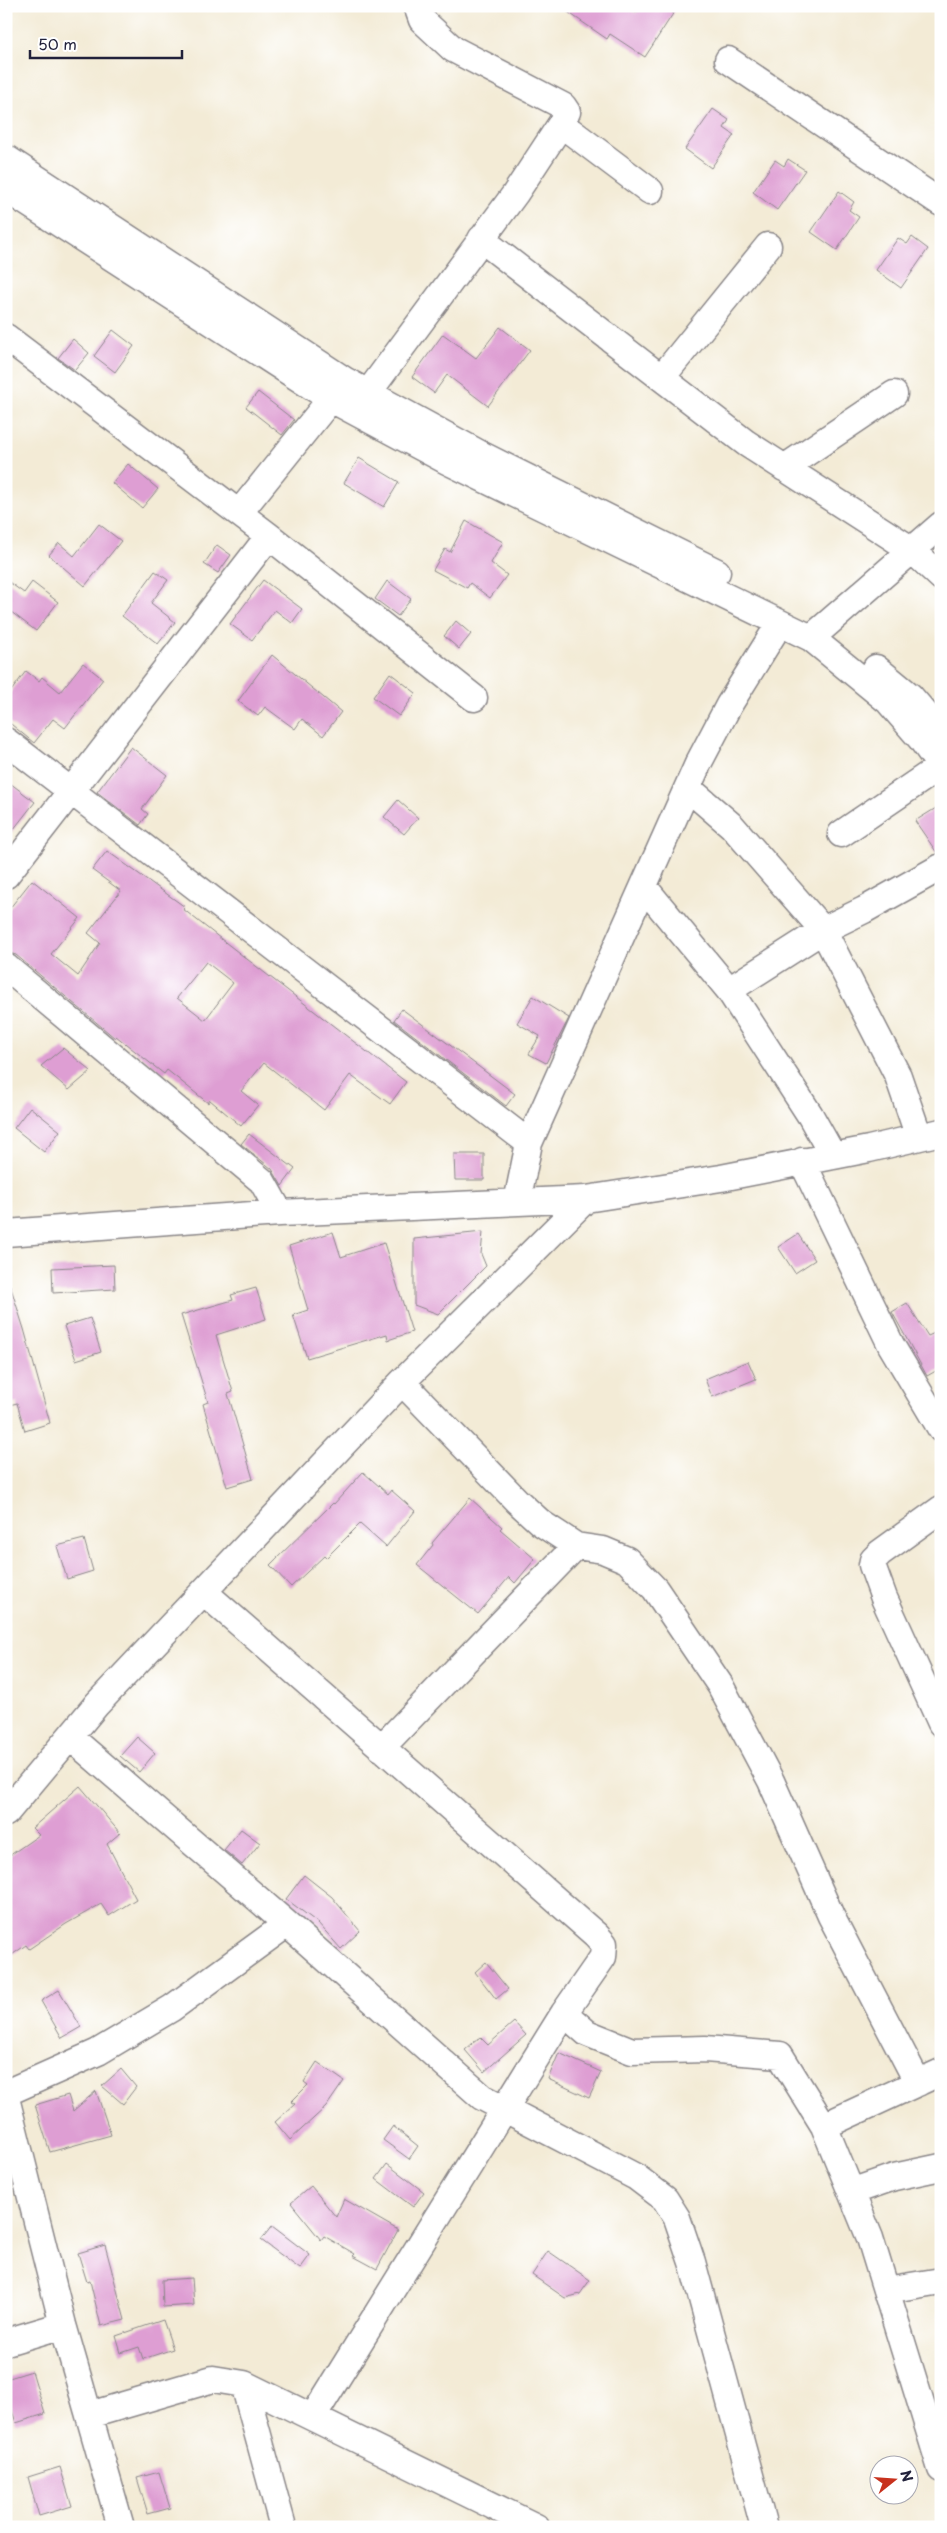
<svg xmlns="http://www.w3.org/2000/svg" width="947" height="2533" viewBox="0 0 947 2533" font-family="'Playpen Sans',sans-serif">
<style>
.building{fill:#de9ed3;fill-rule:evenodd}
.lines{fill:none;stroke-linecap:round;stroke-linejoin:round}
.minor-casing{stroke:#8a8688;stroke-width:29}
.minor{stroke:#fff;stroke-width:26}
</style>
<rect width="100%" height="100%" fill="#fff"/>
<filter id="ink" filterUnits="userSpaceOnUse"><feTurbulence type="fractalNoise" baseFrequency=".02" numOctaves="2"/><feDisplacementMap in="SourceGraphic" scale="10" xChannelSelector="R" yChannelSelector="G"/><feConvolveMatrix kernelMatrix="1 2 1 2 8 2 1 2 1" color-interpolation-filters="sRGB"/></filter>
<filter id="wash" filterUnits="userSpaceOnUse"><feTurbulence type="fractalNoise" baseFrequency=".0096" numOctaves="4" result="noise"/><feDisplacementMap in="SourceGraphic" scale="20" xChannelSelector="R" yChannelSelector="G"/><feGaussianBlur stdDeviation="1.12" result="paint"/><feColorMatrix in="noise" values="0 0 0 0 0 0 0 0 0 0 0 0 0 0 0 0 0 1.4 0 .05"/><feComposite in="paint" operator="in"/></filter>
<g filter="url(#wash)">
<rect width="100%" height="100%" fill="#f3ebd6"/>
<g id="blocks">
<path class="building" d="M 559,6 L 626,6 L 636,13 L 640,6 L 678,6 L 645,57 L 610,34 L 607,39 Z
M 713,109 L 729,120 L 724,128 L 734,135 L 711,168 L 685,149 Z
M 788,159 L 805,170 L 777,210 L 753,192 L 775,160 L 784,166 Z
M 839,191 L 854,202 L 849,210 L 859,217 L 837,250 L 811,232 Z
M 912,237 L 928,249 L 901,288 L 876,270 L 898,238 L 907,244 Z
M 500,327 L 530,350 L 488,406 L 447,375 L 434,393 L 412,377 L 443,334 L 476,358 Z
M 113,330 L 134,346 L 115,372 L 94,356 Z
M 73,339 L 89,353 L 75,370 L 58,358 Z
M 258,392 L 294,420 L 282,435 L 246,407 Z
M 359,458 L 399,482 L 384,507 L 344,483 Z
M 128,464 L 158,489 L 142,508 L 112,483 Z
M 466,521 L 503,542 L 491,563 L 507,575 L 490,598 L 470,583 L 467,588 L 433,570 L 445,549 L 450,552 Z
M 99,524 L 121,541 L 85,586 L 49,555 L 59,543 L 74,556 Z
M 217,545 L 231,555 L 218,573 L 204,564 Z
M 155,571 L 168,580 L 151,603 L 175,622 L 158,644 L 122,616 Z
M 6,580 L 24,593 L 32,582 L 58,602 L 36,631 L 6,608 Z
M 263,580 L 302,609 L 292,623 L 275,610 L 252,640 L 230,624 Z
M 387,581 L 411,599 L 398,616 L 375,599 Z
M 456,621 L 471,634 L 459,649 L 444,636 Z
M 272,655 L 341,712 L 323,736 L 302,719 L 295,729 L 265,707 L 258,716 L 238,701 Z
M 83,663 L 103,679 L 65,728 L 53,719 L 34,743 L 6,720 L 6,698 L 26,671 L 39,681 L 42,677 L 60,692 Z
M 390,673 L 416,693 L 399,716 L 373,697 Z
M 131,747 L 167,775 L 142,809 L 148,814 L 140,825 L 97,792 Z
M 6,780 L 35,802 L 6,839 Z
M 398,800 L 418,818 L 404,834 L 384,817 Z
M 941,805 L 941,852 L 937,853 L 915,821 Z
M 107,851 L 185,907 L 183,909 L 221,939 L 406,1082 L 390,1104 L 350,1075 L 324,1110 L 264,1063 L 241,1091 L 258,1105 L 241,1126 L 210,1100 L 208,1103 L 167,1070 L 164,1074 L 116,1036 L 115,1038 L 16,955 L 6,952 L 6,913 L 32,880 L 80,918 L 51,954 L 78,976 L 100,943 L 88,933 L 121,891 L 92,870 ZM 206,962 L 233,983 L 205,1020 L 177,998 Z
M 533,996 L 569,1018 L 546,1063 L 529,1054 L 540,1036 L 517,1023 Z
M 402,1009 L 515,1094 L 506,1106 L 394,1020 Z
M 63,1048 L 91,1071 L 69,1090 L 41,1066 Z
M 30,1107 L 60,1131 L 44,1152 L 14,1128 Z
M 249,1134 L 295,1169 L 282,1186 L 272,1169 L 241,1144 Z
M 454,1154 L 484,1154 L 484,1180 L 455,1180 Z
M 333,1232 L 341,1257 L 384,1243 L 412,1332 L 388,1340 L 387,1334 L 307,1358 L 293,1315 L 308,1310 L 289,1246 Z
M 483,1232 L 481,1254 L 486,1266 L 438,1314 L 414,1305 L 414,1239 Z
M 798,1234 L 815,1260 L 795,1273 L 778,1247 Z
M 114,1265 L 115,1289 L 53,1293 L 52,1268 Z
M 6,1285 L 10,1285 L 24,1329 L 50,1423 L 25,1431 L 17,1403 L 6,1406 Z
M 256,1288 L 266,1319 L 216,1335 L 233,1392 L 228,1394 L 253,1479 L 227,1487 L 203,1404 L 208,1402 L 181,1315 L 233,1300 L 231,1295 Z
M 907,1303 L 928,1336 L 941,1330 L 941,1368 L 927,1376 L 892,1312 Z
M 90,1318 L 101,1352 L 76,1360 L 64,1326 Z
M 748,1361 L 756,1379 L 712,1397 L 705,1379 Z
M 363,1472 L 388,1494 L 391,1490 L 415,1511 L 386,1547 L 360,1524 L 326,1558 L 324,1556 L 291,1587 L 270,1565 L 333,1503 L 334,1504 Z
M 470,1498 L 502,1527 L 500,1529 L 535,1559 L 515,1583 L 509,1577 L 478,1614 L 417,1565 L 433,1545 L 432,1543 Z
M 84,1539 L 93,1571 L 67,1579 L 57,1546 Z
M 137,1737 L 155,1753 L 139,1772 L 120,1756 Z
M 80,1786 L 120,1833 L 107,1844 L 136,1899 L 109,1916 L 101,1904 L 66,1924 L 29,1949 L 26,1945 L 6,1959 L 6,1858 L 39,1835 L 32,1828 Z
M 241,1829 L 260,1843 L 242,1865 L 224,1850 Z
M 304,1875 L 332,1897 L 360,1931 L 341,1949 L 318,1923 L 286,1899 Z
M 486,1962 L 508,1989 L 496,1999 L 475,1972 Z
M 59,1990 L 81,2027 L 62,2038 L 41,2001 Z
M 514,2022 L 526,2035 L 484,2072 L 465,2050 L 480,2037 L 488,2045 Z
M 559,2053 L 601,2072 L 589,2098 L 548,2079 Z
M 317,2062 L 344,2081 L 326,2107 L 290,2140 L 275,2122 L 295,2104 L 291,2102 L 308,2085 L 304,2082 Z
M 121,2069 L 136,2087 L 123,2104 L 102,2086 Z
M 96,2091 L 111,2135 L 50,2152 L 35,2105 L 68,2095 L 73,2111 Z
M 393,2126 L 418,2146 L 409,2159 L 383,2140 Z
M 387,2164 L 424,2192 L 413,2207 L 376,2179 Z
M 311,2186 L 336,2217 L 344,2199 L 398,2230 L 377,2269 L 353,2256 L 355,2254 L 324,2236 L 321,2240 L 291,2203 Z
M 272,2226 L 310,2255 L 300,2269 L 261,2240 Z
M 105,2245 L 125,2320 L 101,2326 L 90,2281 L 87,2282 L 78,2253 Z
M 548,2251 L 590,2280 L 580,2294 L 565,2298 L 532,2275 Z
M 192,2278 L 194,2305 L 163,2307 L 162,2280 Z
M 163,2320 L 173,2349 L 143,2359 L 139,2347 L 121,2353 L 116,2336 Z
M 32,2371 L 45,2414 L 16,2423 L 10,2404 L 6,2405 L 6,2379 Z
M 60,2467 L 72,2506 L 39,2516 L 28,2477 Z
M 159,2472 L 170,2508 L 148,2514 L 137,2478 Z"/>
</g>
</g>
<g filter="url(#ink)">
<use href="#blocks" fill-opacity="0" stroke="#8a8688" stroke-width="1"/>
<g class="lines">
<defs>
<path id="minor" d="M 728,60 L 941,203
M 561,124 L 650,191
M 6,158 L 346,381 L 482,455 L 717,572
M 6,189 L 331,399 L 447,461 L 811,638 L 888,701 L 921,739 L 941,767
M 481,239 L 746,443 L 912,550 L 941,577
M 6,337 L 269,536 L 474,698
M 662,377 L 768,246
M 368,393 L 515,194 L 561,124 L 567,112 L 563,106 L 453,49 L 422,20 L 417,6
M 784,468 L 894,394
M 239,513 L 342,385
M 811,638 L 941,525
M 876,668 L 910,696 L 941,732
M 6,741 L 529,1143
M 688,788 L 732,826 L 823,930 L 898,1076 L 919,1137
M 841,834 L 941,766
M 6,875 L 269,536
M 644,887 L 729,990 L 823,930 L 864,910 L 941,867
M 6,967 L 262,1181 L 280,1213
M 729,990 L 810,1115 L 833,1156
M 802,1161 L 891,1345 L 941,1429
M 517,1202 L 529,1143 L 698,764 L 729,705 L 780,623
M 6,1233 L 280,1213 L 586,1199 L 721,1178 L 869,1149 L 941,1132
M 402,1382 L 517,1501 L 541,1523 L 576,1546 L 603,1550 L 627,1560 L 655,1589 L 720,1685 L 771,1781 L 831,1916 L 918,2083
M 941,1509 L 880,1553 L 873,1560 L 872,1565 L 884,1598 L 941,1723
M 205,1593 L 596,1935 L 604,1944 L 603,1957 L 564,2013 L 313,2417
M 70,1737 L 287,1924 L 482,2097 L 636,2177 L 665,2199 L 677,2218 L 692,2262 L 764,2527
M 381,1748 L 576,1546
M 6,1813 L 97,1704 L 402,1382 L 586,1199
M 564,2013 L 587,2033 L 632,2051 L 705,2049 L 780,2055 L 824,2126 L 870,2238 L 941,2469
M 6,2093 L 98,2052 L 172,2008 L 287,1924
M 6,2098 L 63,2325 L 121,2527
M 824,2126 L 941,2072
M 851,2192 L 894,2177 L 941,2167
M 886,2290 L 941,2281
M 6,2342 L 63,2325
M 244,2384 L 283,2527
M 90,2415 L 213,2379 L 244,2384 L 536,2527"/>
</defs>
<use href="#minor" class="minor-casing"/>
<use href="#minor" class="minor"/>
</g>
</g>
<rect width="947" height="2533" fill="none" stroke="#fff" stroke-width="25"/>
<g transform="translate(894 2480) rotate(73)"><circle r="24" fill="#ffffff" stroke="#a7a7b1"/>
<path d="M0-4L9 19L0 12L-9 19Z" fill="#c8321e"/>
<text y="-8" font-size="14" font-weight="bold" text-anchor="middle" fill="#22223b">N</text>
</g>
<path d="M30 50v8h152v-8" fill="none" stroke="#22223b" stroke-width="2.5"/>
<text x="38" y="50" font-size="15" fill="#22223b" stroke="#ffffff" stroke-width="4" paint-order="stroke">50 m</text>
</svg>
